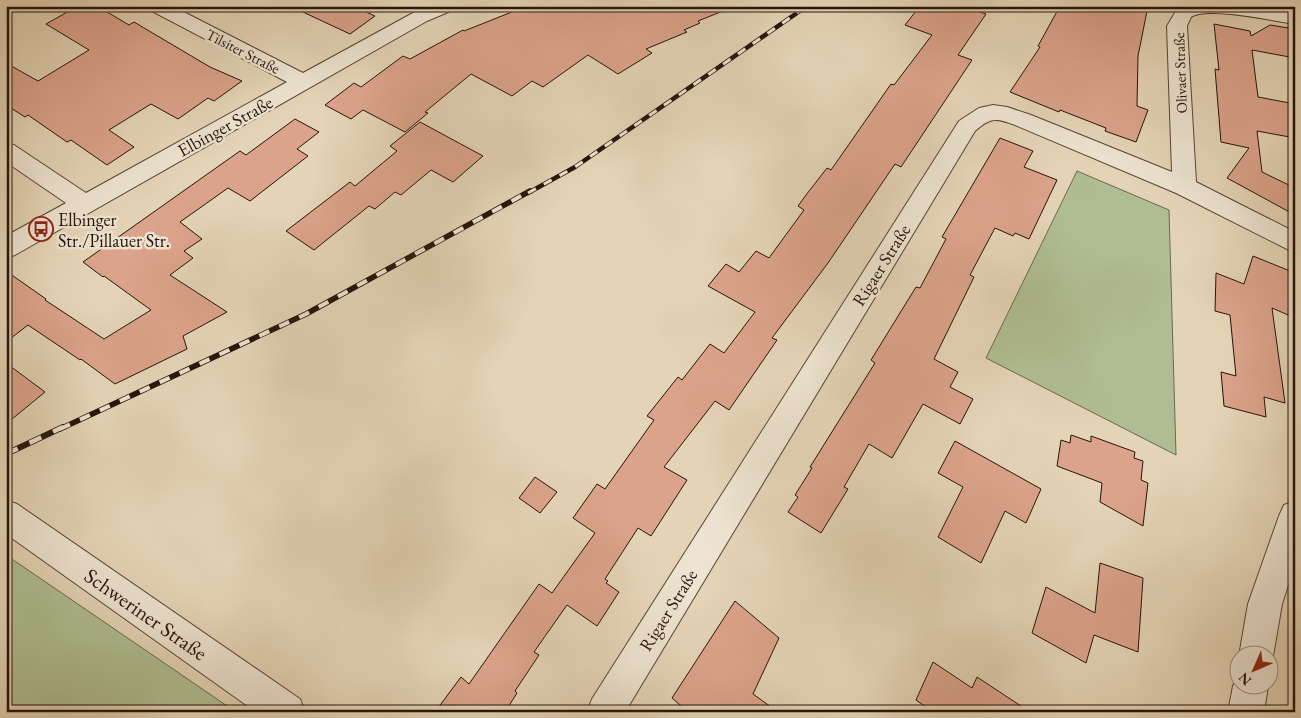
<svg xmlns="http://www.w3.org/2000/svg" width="1301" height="718" viewBox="0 0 1301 718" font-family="'EB Garamond',serif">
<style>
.green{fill:#afbe92;stroke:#6a694e}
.building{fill:#dba38b;stroke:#26140a}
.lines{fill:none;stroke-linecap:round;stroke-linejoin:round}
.minor-casing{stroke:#564435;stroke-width:2}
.tertiary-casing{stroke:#564435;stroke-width:2}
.minor{fill:#ede3d0;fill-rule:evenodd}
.tertiary{fill:#ede3d0;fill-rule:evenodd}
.rail-far2-casing{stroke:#26140a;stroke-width:4.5}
.rail-far1-casing{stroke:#26140a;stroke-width:5.5}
.rail-casing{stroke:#26140a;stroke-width:6}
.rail-far2{stroke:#ede3d0;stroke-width:3;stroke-dasharray:9;stroke-linecap:butt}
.rail-far1{stroke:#ede3d0;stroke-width:4;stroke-dasharray:11;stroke-linecap:butt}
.rail{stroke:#ede3d0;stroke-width:4.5;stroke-dasharray:13;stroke-linecap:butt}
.labels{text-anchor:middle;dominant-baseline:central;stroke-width:5;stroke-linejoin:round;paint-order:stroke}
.far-street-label{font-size:15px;fill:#26140a;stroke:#ede3d0}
.street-label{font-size:18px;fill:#26140a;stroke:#ede3d0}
.poi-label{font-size:18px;fill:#26140a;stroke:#ede3d0;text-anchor:start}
.near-street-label{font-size:21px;fill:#26140a;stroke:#ede3d0}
</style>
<rect width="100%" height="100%" fill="#e4d4b6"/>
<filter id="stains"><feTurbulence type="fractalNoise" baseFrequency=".004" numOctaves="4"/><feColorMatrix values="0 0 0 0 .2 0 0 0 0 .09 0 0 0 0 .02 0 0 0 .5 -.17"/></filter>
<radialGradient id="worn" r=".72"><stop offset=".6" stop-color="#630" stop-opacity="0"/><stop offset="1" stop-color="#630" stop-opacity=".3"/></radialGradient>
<path class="green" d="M 1077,171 L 1169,210 L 1176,455 L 986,358 Z
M 6,555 L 236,712 L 6,712 Z"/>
<path class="building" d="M 78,6 L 97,6 L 129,25 L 134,22 L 210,67 L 242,81 L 214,101 L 208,98 L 178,119 L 151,104 L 109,130 L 134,147 L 107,165 L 71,140 L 67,142 L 28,115 L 25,117 L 6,105 L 6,63 L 38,81 L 89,50 L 46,24 Z
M 290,6 L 353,6 L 375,16 L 350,34 Z
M 527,6 L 733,7 L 698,21 L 700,23 L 684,30 L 687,32 L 646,49 L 652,53 L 618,74 L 588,55 L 543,87 L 532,81 L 512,96 L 471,74 L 425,112 L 428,113 L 405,132 L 363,110 L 351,119 L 325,105 L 354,83 L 361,87 L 403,56 L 410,59 L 463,30 L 464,31 Z
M 920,6 L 962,6 L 986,14 L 958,55 L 972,60 L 901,167 L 895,164 L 828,263 L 772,338 L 777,340 L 729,410 L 715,401 L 664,467 L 687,480 L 651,536 L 638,528 L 605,579 L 608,581 L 606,583 L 619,592 L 597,626 L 567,605 L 534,652 L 539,655 L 515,691 L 517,693 L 505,712 L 435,712 L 461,677 L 469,684 L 539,584 L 552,593 L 595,533 L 573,518 L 597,484 L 605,489 L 654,420 L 647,416 L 678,377 L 682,380 L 710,344 L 724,353 L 755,312 L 708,286 L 726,264 L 739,272 L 756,251 L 769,258 L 804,210 L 798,206 L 806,195 L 827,168 L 831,170 L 891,84 L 894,85 L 932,35 L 905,25 Z
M 1060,6 L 1148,6 L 1138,56 L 1137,106 L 1148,110 L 1136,142 L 1105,131 L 1106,128 L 1060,110 L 1059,112 L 1010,92 L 1040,47 L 1038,46 Z
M 1214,24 L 1250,31 L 1251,36 L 1270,25 L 1295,29 L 1295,58 L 1252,50 L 1258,97 L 1295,104 L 1295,138 L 1257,131 L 1262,172 L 1295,188 L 1295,215 L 1227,178 L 1249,148 L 1221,142 L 1215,69 L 1219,70 Z
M 295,119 L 319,132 L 297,149 L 308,156 L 250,201 L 228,188 L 180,222 L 202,239 L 184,251 L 193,258 L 170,275 L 227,312 L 183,336 L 187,349 L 115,384 L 81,359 L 80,360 L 28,325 L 6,342 L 6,271 L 46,299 L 45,300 L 104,339 L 151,310 L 104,276 L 103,277 L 83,262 L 240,151 L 246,155 Z
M 420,122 L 483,156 L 453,182 L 431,170 L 401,195 L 395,192 L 375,209 L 369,206 L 314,250 L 286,231 L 350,182 L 355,186 L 397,151 L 390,146 Z
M 1000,138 L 1033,151 L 1024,167 L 1057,180 L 1029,239 L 1015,233 L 1013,236 L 995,228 L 970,275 L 974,277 L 934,359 L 958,372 L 950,387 L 973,399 L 960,424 L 923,404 L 892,458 L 869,444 L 844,487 L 848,489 L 821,533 L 788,512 L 798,497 L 795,495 L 812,468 L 810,467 L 875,363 L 871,360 L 916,287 L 920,288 L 946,239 L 942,237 Z
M 1253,256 L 1295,273 L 1295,318 L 1272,308 L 1285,403 L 1264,397 L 1266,417 L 1224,406 L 1221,372 L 1236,376 L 1230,315 L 1215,311 L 1216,273 L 1244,284 Z
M 6,363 L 45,392 L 6,424 Z
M 1071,435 L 1091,442 L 1091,436 L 1135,452 L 1134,458 L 1143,461 L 1141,480 L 1148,483 L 1143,526 L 1100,502 L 1102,483 L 1057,466 L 1061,440 L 1070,443 Z
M 955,441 L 1041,489 L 1026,523 L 1005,511 L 981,563 L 938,537 L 963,487 L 938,473 Z
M 535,477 L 557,492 L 540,513 L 519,498 Z
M 1100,563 L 1143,578 L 1138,652 L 1094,635 L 1086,663 L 1032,633 L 1046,587 L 1095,613 Z
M 735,601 L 779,638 L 753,694 L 778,712 L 688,712 L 672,698 Z
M 933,662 L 972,688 L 977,677 L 1030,712 L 933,712 L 916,700 Z"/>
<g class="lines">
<defs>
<path id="minor" d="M 147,6 L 172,6 L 303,73 L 413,13 L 429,6 L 456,6 L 453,10 L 427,21 L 15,255 L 6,258 L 6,236 L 66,203 L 6,162 L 6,143 L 14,145 L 86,193 L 287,82 L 150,10 Z
M 1181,6 L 1257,6 L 1295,12 L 1295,24 C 1275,21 1206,6 1191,17 L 1187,26 L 1196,182 L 1295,232 L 1295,253 L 1176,193 L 1015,125 C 996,118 991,117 975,131 L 625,712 L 587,712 L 592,699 L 959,121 L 979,108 L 993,105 L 1007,107 L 1031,115 L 1172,172 L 1167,26 L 1176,11 Z"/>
<path id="tertiary" d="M 6,500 L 17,504 L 300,699 L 305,712 L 256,712 L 6,534 Z
M 1295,501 L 1295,564 L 1282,604 L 1273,656 L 1268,667 L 1268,656 L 1239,656 L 1248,604 L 1279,516 L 1284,505 Z
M 1238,674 L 1238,686 L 1268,686 L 1264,712 L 1228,712 L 1233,686 Z"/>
</defs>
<use href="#minor" class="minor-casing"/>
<use href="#tertiary" class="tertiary-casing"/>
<use href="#minor" class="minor"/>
<use href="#tertiary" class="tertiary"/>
<defs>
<path id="rail-far2" d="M 528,193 L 575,167 L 807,6"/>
<path id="rail-far1" d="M 60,429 L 306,314 L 530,191"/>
<path id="rail" d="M 6,454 L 63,427"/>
</defs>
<use href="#rail-far2" class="rail-far2-casing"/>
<use href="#rail-far1" class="rail-far1-casing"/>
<use href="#rail" class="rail-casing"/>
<use href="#rail-far2" class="rail-far2"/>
<use href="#rail-far1" class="rail-far1"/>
<use href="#rail" class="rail"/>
</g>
<defs>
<symbol id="bus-ring" viewBox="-11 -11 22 22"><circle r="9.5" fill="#ede3d0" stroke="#8f2418" stroke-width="1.5"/><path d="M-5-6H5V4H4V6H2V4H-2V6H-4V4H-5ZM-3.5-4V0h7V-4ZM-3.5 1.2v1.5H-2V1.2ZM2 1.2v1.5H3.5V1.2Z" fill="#8f2418"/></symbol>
</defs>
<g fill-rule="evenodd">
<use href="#bus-ring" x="27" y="215" width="28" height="28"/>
</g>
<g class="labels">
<g class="far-street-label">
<text transform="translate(243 51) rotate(27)">Tilsiter Straße</text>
<text transform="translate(1180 73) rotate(-92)">Olivaer Straße</text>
</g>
<g class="street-label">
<text transform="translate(225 126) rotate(-29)">Elbinger Straße</text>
<text transform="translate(881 265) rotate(-58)">Rigaer Straße</text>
<text transform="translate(668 610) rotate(-58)">Rigaer Straße</text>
</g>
<g class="poi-label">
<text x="58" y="219">Elbinger<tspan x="58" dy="21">Str./Pillauer Str.</tspan></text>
</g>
<g class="near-street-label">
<text transform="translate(146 614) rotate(35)">Schweriner Straße</text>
</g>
</g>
<rect width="1301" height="718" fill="none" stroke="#e4d4b6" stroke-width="25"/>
<rect x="8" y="8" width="1286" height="703" fill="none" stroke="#26140a" stroke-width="2.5"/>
<rect x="12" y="12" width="1276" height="693" fill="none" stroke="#26140a"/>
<g transform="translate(1254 670) rotate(225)"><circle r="24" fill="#ede3d0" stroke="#9d9081"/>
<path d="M0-4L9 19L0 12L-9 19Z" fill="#8f2418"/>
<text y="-8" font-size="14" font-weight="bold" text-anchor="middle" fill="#26140a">N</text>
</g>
<rect width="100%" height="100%" filter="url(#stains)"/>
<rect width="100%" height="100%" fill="url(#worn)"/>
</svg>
